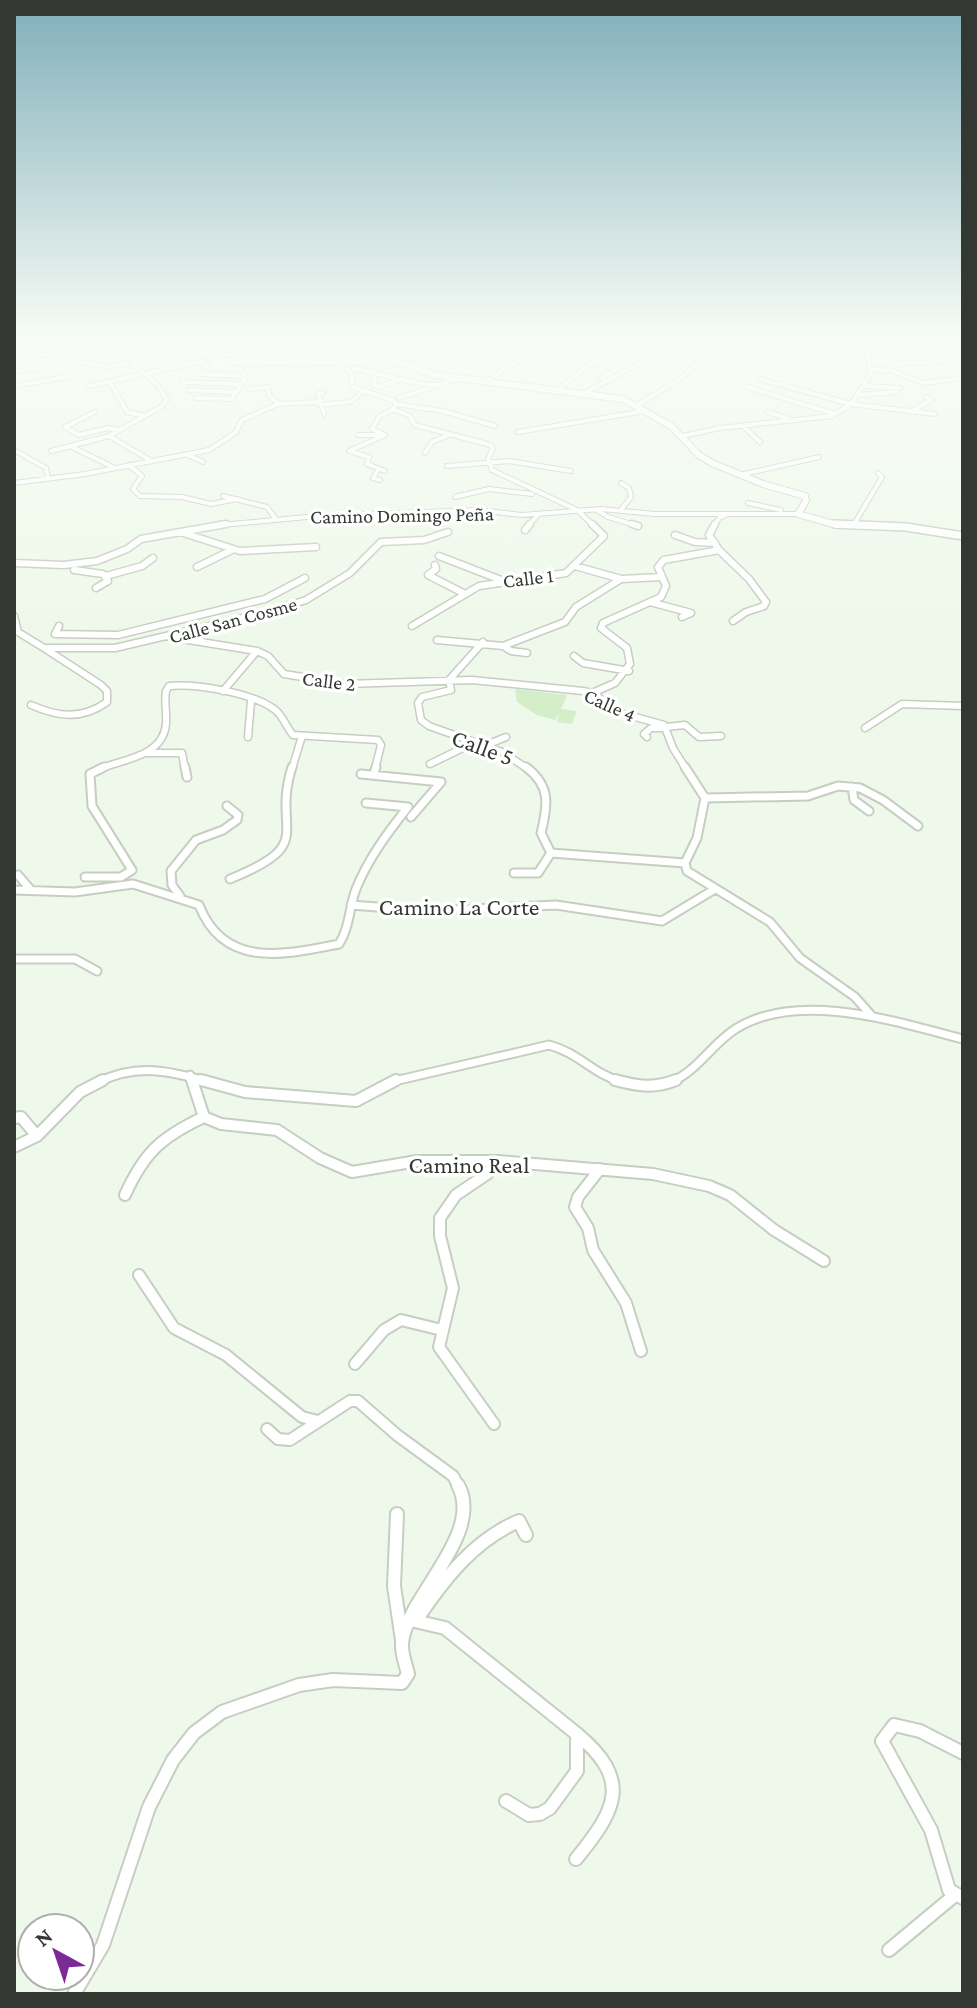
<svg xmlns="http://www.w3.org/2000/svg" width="977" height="2008" viewBox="0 0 977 2008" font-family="'Crimson Pro',serif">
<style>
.green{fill:#d5eeca}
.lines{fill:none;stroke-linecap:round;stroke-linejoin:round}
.minor-far4-casing{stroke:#c5cec1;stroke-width:6}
.minor-far3-casing{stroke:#c5cec1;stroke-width:9}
.minor-far2-casing{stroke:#c5cec1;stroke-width:11}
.minor-far1-casing{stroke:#c5cec1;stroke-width:14}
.minor-casing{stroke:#c5cec1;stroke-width:16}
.tertiary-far1-casing{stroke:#c5cec1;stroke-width:8}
.tertiary-casing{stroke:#c5cec1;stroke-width:10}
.minor-far4{stroke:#fff;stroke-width:4}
.minor-far3{stroke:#fff;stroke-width:6}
.minor-far2{stroke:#fff;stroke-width:7}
.minor-far1{stroke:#fff;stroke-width:10}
.minor{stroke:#fff;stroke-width:12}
.tertiary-far1{stroke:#fff;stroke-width:6}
.tertiary{stroke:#fff;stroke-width:7}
.labels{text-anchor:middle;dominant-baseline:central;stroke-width:7;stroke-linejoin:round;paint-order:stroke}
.far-street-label{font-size:20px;fill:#343833;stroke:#fff}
.street-label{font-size:24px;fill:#343833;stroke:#fff}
</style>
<rect width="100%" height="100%" fill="#eff9eb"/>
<path class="green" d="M 515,689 L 567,695 L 561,709 L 577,711 L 572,724 L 557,722 L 559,713 L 555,720 L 537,715 L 517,702 Z"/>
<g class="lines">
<defs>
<path id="minor-far4" d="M 308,337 L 333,347 L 338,364 L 351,372 L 353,387 L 392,400 L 396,404 L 393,409 L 410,416 L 415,425 L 491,445 L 493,449 L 488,458 L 492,470 L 577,510 L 594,526
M 399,337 L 414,365
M 730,337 L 767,348 L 816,337
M 768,337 L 786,344
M 181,343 L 208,338
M 14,349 L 108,367 L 201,350
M 318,351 L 334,350
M 869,355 L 901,348 L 929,349 L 935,345
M 209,359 L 249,351
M 14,360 L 23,359
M 203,369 L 200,374 L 246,376
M 360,369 L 354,369 C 382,372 409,385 437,385
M 599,369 L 610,374 L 602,378
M 871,369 L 892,371 L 924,383 L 963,378
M 886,370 L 898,364 L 949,361
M 14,372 L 40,368
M 375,372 L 374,385 L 379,387 L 401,379
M 760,379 L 851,404 L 935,414
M 110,382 L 127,412 L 145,416
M 183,382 L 241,384
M 484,382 L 559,337
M 14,386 L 72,376
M 89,386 L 203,361
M 744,386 L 835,414
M 865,386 L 900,388
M 250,389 L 268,387 L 269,395 L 278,404
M 189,390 L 234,392
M 555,392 L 592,363 L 619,355
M 323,393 L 318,394 L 324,414
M 581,395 L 652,356
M 859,395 L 897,392
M 196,398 L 231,399 L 244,381 L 245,373 L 237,368 L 214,367 L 216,362
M 399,398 L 461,378
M 396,404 L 443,411 L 495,426
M 320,405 L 350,402 L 364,391
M 638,405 L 681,378 L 696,364
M 95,412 L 65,427 L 79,435 L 108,428 L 119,430
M 768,412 L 789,419
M 911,412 L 931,400 L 926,397
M 743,426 L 760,442
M 518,432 L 645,411
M 358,435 L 380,435
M 385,435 L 372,429 L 379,417 L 393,409
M 385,435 L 349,451 L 369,457 L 367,464 L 385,471
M 109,436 L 150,460
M 683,436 L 720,428 L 832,416 L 851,404 L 871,374 L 864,337
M 72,447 L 113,467
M 14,450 L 46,468 L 48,478
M 51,451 L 109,436 L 161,407 L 167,400 L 157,384 L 133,365
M 425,453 L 432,442 L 449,435
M 188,455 L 203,462
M 129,465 L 142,476 L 133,489 L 140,496 L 182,497 L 211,504 L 237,499
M 447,466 L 509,461 L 571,471
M 378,470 L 373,478 L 380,480
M 740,475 L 819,457
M 14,483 L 85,474 L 209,450 L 235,433 L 242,420 L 278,404 L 320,402
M 621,483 L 629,488 L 631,497 L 621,510
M 223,496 L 267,507 L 275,518
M 455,497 L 489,489 L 532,494
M 748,503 L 781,510
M 597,510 L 608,517 L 638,526
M 211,526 L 317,516 L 478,510 L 522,515 L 601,509 L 655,514 L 798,514
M 528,526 L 538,515
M 714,526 L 719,518 L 728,514
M 853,526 L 882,477 L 878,473"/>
<path id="minor-far3" d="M 632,524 L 638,526
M 525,530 L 530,524
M 180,532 L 240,551 L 316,547
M 675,535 L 695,542 L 715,543
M 719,550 L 749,579 L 766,602 L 764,606 L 746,612 L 733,621
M 439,556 L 501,580
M 14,563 L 64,565 L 97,561 L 127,549 L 141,539 L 226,524
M 435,565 L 436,569 L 428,575 L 465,594
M 575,566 L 621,579 L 662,577
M 197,567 L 232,550
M 74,570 L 103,574 L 108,581 L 96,588
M 106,576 L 142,566 L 153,558
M 650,602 L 691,613 L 682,617
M 14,616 L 18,632 L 44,648 L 115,648 L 264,613 L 306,600 L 350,573 L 381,542 L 424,540 L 448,532
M 59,626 L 55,634 L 118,635 L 265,599 L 305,578
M 412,626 L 479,586 L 566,573 L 604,536 L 592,524
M 170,637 L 257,651 L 268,656 L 284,674 L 346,684 L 472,680 L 583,691 L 592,693 L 621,713 L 664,725 L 673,748 L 686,769
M 437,640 L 503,646 L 565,622 L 576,607 L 621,579
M 483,642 L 449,680 L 451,690 L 422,697 L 418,703 L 421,720 L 429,726 L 502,752 L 528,769
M 503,646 L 511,651 L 527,653
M 574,656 L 583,663 L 629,671
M 223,691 L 257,651
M 592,693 L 615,683 L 630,664 L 627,648 L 601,628 L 603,623 L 661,597 L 666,586 L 658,567 L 664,560 L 719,550 L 709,535 L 715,524
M 31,705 C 58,717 82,720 107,702 L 107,691 L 101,685 L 44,648
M 666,727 L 685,725 L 699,737 L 721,736
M 865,728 L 902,704 L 963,706
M 248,737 L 251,701
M 647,737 L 644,734 L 651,728 L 661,728
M 484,746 L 506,737
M 148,753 L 182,753 L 185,769
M 430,764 L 473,743
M 99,769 C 123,759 163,757 166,724 C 167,713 164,702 166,691 L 169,686 C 196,683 252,693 274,709 C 283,715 286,727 293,735 L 378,740 L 381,745 L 375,769
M 292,769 L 302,736"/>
<path id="minor-far2" d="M 185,767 L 187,777
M 526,767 C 551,786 548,805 541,833 L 551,853 L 685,863
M 374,773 L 376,767
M 361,774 L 441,782 L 411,817
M 852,787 L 854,800 L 869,811
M 705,798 L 808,796 L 838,786 L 860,788 L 883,800 L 918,826
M 685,863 L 697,838 L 705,798 L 685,767
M 685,863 L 687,871 L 770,922 L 800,958 L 855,997 L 871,1015
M 514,873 L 538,873 L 551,853
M 18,875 L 31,890
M 85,877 L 121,877 L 132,870 L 92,806 L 90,774 L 104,767
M 230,879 C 319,843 271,833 292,767
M 14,890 L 75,892 L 133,884 L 199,905 C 224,969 284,955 339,944 C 350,927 349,907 356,889 C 368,859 388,832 408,807 L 366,803
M 180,896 L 172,885 L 171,871 L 196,840 L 223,830 L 237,820 L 238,815 L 227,806
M 351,905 L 429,911 L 556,905 L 662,921 L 715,889
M 14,959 L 75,959 L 97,971
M 190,1075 L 192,1082
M 99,1082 C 137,1063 170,1071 209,1082
M 390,1082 L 549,1045 C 579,1053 593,1074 622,1082
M 671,1082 C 698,1071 712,1043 737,1028 C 800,990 897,1022 963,1039"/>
<path id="minor-far1" d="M 192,1080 L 204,1117 L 221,1124 L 277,1130 L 320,1158 L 352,1172 L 417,1161 L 499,1161 L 653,1174 L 709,1186 L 730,1195 L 774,1230 L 824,1261
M 201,1080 L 245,1092 L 356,1101 L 396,1080
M 615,1080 C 637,1086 654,1089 676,1080
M 14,1118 L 21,1117 L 37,1136
M 14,1147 L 37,1136 L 80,1092 L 103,1080
M 600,1169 L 578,1197 L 575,1207 L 588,1228 L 593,1250 L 626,1303 L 641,1351
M 125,1195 C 144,1153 161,1137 204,1117
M 139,1275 L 174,1328 L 226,1355 L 302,1417 L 318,1421
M 355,1364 L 384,1330 L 401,1320 L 442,1330
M 494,1424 L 439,1347 L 453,1288 L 440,1236 L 440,1218 L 456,1195 L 487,1174 L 499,1161
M 267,1429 L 278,1439 L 290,1440 L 350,1401 L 358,1401 L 397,1435 L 453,1476 L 459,1487"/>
<path id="minor" d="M 397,1514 L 394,1586 L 402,1640
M 417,1619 C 444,1579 474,1540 519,1521 L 526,1535
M 410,1620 L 445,1628 L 577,1734 L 577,1771 L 550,1808 L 540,1814 L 529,1815 L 506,1801
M 963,1753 L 920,1731 L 894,1725 L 882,1741 L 931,1830 L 949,1890 L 963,1898
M 576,1859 C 617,1809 632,1780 577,1734
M 889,1950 L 955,1895
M 74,1994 L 103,1945 L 149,1807 L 173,1760 L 194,1733 L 222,1712 L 299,1685 L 333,1680 L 402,1683 L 408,1674 C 406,1665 401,1653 402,1643 C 406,1598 485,1534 458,1485"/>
<path id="tertiary-far1" d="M 129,337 L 191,344 L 216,362 L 398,361 L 434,375 L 623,399 L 671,426 L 699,455 L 712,463 L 763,484 L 805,496 L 806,501 L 798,514 L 837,525 L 895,526"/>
<path id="tertiary" d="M 835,524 L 906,527 L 963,536"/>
</defs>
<use href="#minor-far4" class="minor-far4-casing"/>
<use href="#minor-far3" class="minor-far3-casing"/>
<use href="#minor-far2" class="minor-far2-casing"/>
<use href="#minor-far1" class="minor-far1-casing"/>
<use href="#minor" class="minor-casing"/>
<use href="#tertiary-far1" class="tertiary-far1-casing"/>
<use href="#tertiary" class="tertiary-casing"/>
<use href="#minor-far4" class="minor-far4"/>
<use href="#minor-far3" class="minor-far3"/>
<use href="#minor-far2" class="minor-far2"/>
<use href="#minor-far1" class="minor-far1"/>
<use href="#minor" class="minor"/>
<use href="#tertiary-far1" class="tertiary-far1"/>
<use href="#tertiary" class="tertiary"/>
</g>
<linearGradient id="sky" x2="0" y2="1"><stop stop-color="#80afba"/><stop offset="0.55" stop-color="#f8fcf6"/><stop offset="1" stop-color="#f8fcf6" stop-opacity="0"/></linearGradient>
<rect width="977" height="618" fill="url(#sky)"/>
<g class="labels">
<g class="far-street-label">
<text transform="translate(402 515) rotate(-1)">Camino Domingo Peña</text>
<text transform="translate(528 578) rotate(-7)">Calle 1</text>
<text transform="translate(233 620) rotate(-15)">Calle San Cosme</text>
<text transform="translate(329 681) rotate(7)">Calle 2</text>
<text transform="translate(610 705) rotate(24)">Calle 4</text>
</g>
<g class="street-label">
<text transform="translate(483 747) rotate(20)">Calle 5</text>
<text x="459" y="906">Camino La Corte</text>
<text x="469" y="1164">Camino Real</text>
</g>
</g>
<rect width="977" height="2008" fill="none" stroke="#343833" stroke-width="32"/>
<g transform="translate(56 1952) rotate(320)"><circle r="38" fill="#ffffff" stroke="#aeafad" stroke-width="2"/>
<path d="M0-6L14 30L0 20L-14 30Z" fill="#7d2a99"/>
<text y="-12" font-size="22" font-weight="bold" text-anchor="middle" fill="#343833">N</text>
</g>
</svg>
